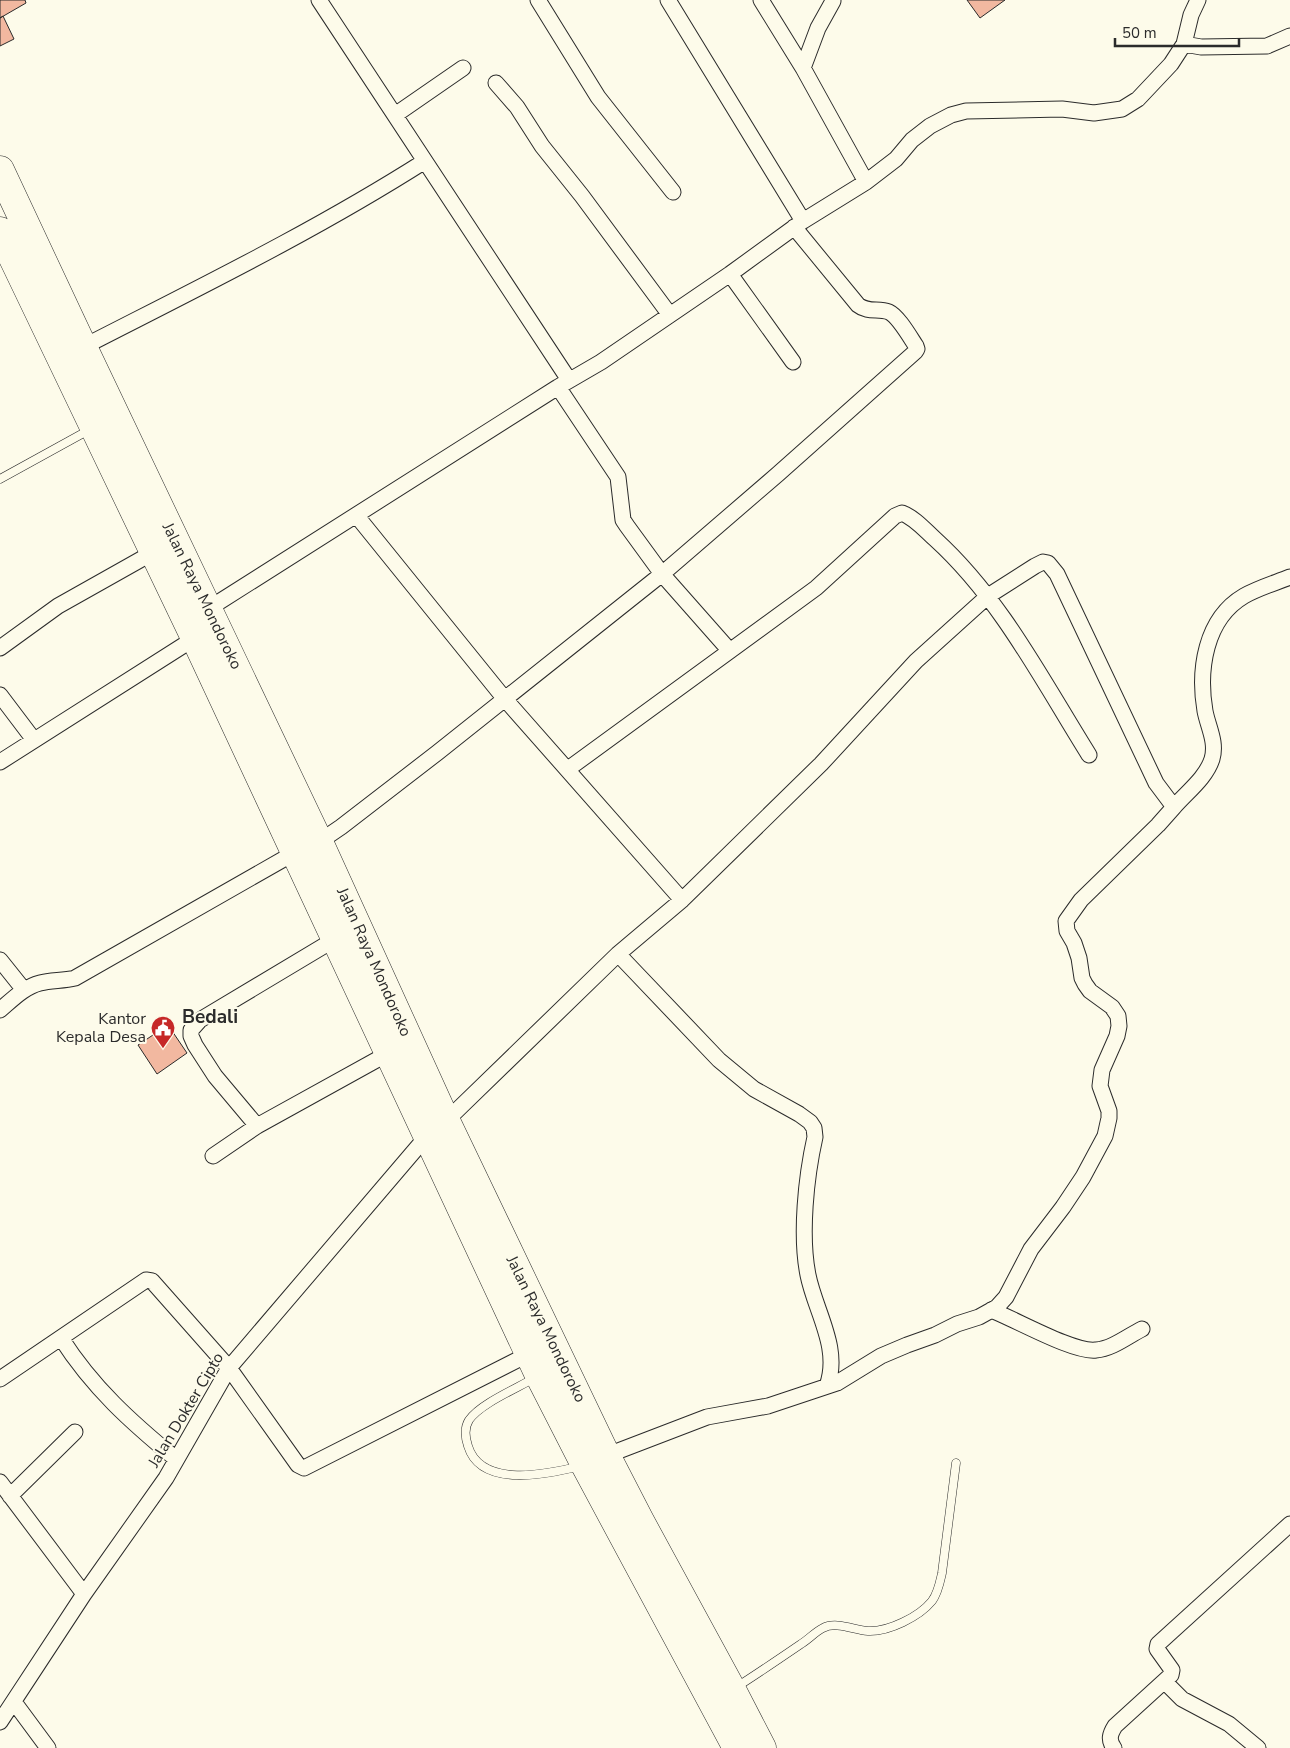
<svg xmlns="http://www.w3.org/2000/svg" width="1290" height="1748" viewBox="0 0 1290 1748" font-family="'Nunito Sans',sans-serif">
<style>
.building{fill:#f2b8a0;stroke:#2b2b2b}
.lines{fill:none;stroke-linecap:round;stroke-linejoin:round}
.lane-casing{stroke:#2b2b2b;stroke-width:9}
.street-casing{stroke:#2b2b2b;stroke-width:17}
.highway-casing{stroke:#2b2b2b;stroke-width:29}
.lane{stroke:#fdfbea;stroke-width:8}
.street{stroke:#fdfbea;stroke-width:15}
.highway{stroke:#fdfbea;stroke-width:28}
.labels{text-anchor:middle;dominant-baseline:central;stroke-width:4;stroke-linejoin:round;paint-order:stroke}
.street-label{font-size:16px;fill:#2b2b2b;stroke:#fdfbea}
.poi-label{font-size:16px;fill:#2b2b2b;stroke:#fdfbea;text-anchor:end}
.quarter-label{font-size:19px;font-weight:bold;fill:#2b2b2b;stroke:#fdfbea}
</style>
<rect width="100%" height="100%" fill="#fdfbea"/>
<path class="building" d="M 0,0 L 25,0 L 26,3 L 0,18 Z
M 967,0 L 1005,0 L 980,18 Z
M 3,16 L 14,39 L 0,46 L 0,18 Z
M 168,1025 L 187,1053 L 157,1074 L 138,1045 Z"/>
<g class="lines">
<defs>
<path id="lane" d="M 0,479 L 89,430
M 536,1377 C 518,1388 481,1403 469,1420 C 464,1428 465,1437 468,1446 C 481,1489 548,1474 581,1466
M 735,1688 C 757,1674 779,1659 801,1644 C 809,1639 815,1632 823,1628 C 836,1621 854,1630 868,1631 C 888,1632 919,1617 932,1601 C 938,1593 940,1582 942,1573 L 956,1463"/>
<path id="street" d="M 319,0 L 569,380
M 538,0 L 598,97 L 673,192
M 668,0 L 803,221
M 761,0 L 803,68 L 866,182 L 896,159 L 912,140 L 930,126 L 951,115 L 966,111 L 1062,109 L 1094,113 L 1122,109 L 1138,99 L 1171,64 L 1184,44 L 1191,15 L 1198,0
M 1184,44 L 1201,47 L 1267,46 L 1290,36
M 803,68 L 818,28 L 833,1
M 496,83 L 517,107 L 542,146 L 582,196 L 670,315
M 395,115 L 463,68
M 730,274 L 793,362
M 83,347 C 198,288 315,231 425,161
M 558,387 L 618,477 L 623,520 L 627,526 L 662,574 L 730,651
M 356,515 L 504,698 L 682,900
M 208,609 L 558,387 L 601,362 L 730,274 L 803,221 L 866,182
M 0,648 L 58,606 L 154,552
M 0,695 L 34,740
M 0,762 L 195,638
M 568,769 L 816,588 L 895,516 L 902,513 C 915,518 925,530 935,539 C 1001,599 1042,680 1089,755
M 319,842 L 341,827 L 437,753 L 662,574 L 778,474 L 915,352 L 917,349 L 916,346 C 910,337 898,316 889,312 C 878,308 868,313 858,305 L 794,227
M 618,954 L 719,1060 L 754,1089 L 799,1114 L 810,1122 L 814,1128 L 815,1137 C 806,1177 800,1235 808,1275 C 815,1311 841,1348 827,1386
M 0,960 L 24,990
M 0,1010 C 12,1000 24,987 40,983 C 51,980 63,981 75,978 L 296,852
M 446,1121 L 618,954 L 682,900 L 821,764 L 916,661 L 988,596 L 1035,566 L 1043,562 L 1048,563 L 1057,574 L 1156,783 L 1174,807 C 1187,792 1206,778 1212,759 C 1217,742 1208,727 1205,711 C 1198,670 1205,619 1244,596 C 1258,588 1275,583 1290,577
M 257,1126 L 215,1076 L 195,1045 L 191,1036 L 191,1030 L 200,1020 L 337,938
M 213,1156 L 257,1126 L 389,1053
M 991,1310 C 1015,1319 1074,1353 1096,1350 C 1112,1349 1128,1336 1142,1329
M 61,1338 C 93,1388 131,1422 176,1459
M 0,1379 L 146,1280 L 152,1281 L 229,1368 L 298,1465 L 304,1468 L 529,1354
M 600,1458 L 707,1417 L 768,1406 L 837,1383 L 881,1356 L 907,1345 L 935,1335 L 957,1324 L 979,1317 L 997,1307 L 1006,1297 L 1031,1249 L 1063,1207 L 1083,1177 L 1105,1136 L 1109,1118 L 1109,1111 L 1100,1086 L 1102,1070 L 1117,1036 L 1119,1026 L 1118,1016 L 1112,1007 L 1090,991 L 1085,984 L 1082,978 L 1079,958 L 1074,943 L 1067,931 L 1066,921 L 1081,900 L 1158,825 L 1174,807
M 0,1482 L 84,1594
M 10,1496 L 75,1432
M 1165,1682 L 1182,1699 L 1229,1724 L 1258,1748
M 14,1702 L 48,1748
M 0,1722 L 84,1594 L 166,1478 L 229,1368 L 427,1136
M 1114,1748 C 1108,1740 1110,1734 1115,1726 L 1171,1675 L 1172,1670 L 1157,1649 L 1158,1644 L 1290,1524"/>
<path id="highway" d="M 0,170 L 83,347 L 319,842 L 446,1121 L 606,1455 L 639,1519 L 732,1690 L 762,1748
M 0,231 L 195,638 L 539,1375 L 585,1465 L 737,1748"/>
</defs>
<use href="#lane" class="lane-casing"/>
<use href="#street" class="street-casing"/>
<use href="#highway" class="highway-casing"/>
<use href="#lane" class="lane"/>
<use href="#street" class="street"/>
<use href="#highway" class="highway"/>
</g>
<defs>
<symbol id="civic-pin" viewBox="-11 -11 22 30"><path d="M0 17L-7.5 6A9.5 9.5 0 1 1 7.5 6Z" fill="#c62828" stroke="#fdfbea"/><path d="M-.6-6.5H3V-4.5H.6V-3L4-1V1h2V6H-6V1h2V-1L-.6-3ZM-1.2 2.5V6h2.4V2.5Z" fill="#fff"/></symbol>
</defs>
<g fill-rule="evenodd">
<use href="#civic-pin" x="149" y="1014" width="28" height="38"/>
</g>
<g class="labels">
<g class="street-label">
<text transform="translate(202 596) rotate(64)">Jalan Raya Mondoroko</text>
<text transform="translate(374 962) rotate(66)">Jalan Raya Mondoroko</text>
<text transform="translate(546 1329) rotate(64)">Jalan Raya Mondoroko</text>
<text transform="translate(186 1410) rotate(-59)">Jalan Dokter Cipto</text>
</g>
<g class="poi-label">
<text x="146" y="1019">Kantor<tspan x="146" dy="18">Kepala Desa</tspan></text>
</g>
<g class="quarter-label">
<text x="210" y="1017">Bedali</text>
</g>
</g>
<path d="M1115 38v8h124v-8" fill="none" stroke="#2b2b2b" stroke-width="2.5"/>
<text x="1122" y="38" font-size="15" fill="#2b2b2b" stroke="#fdfbea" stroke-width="4" paint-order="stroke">50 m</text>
</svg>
